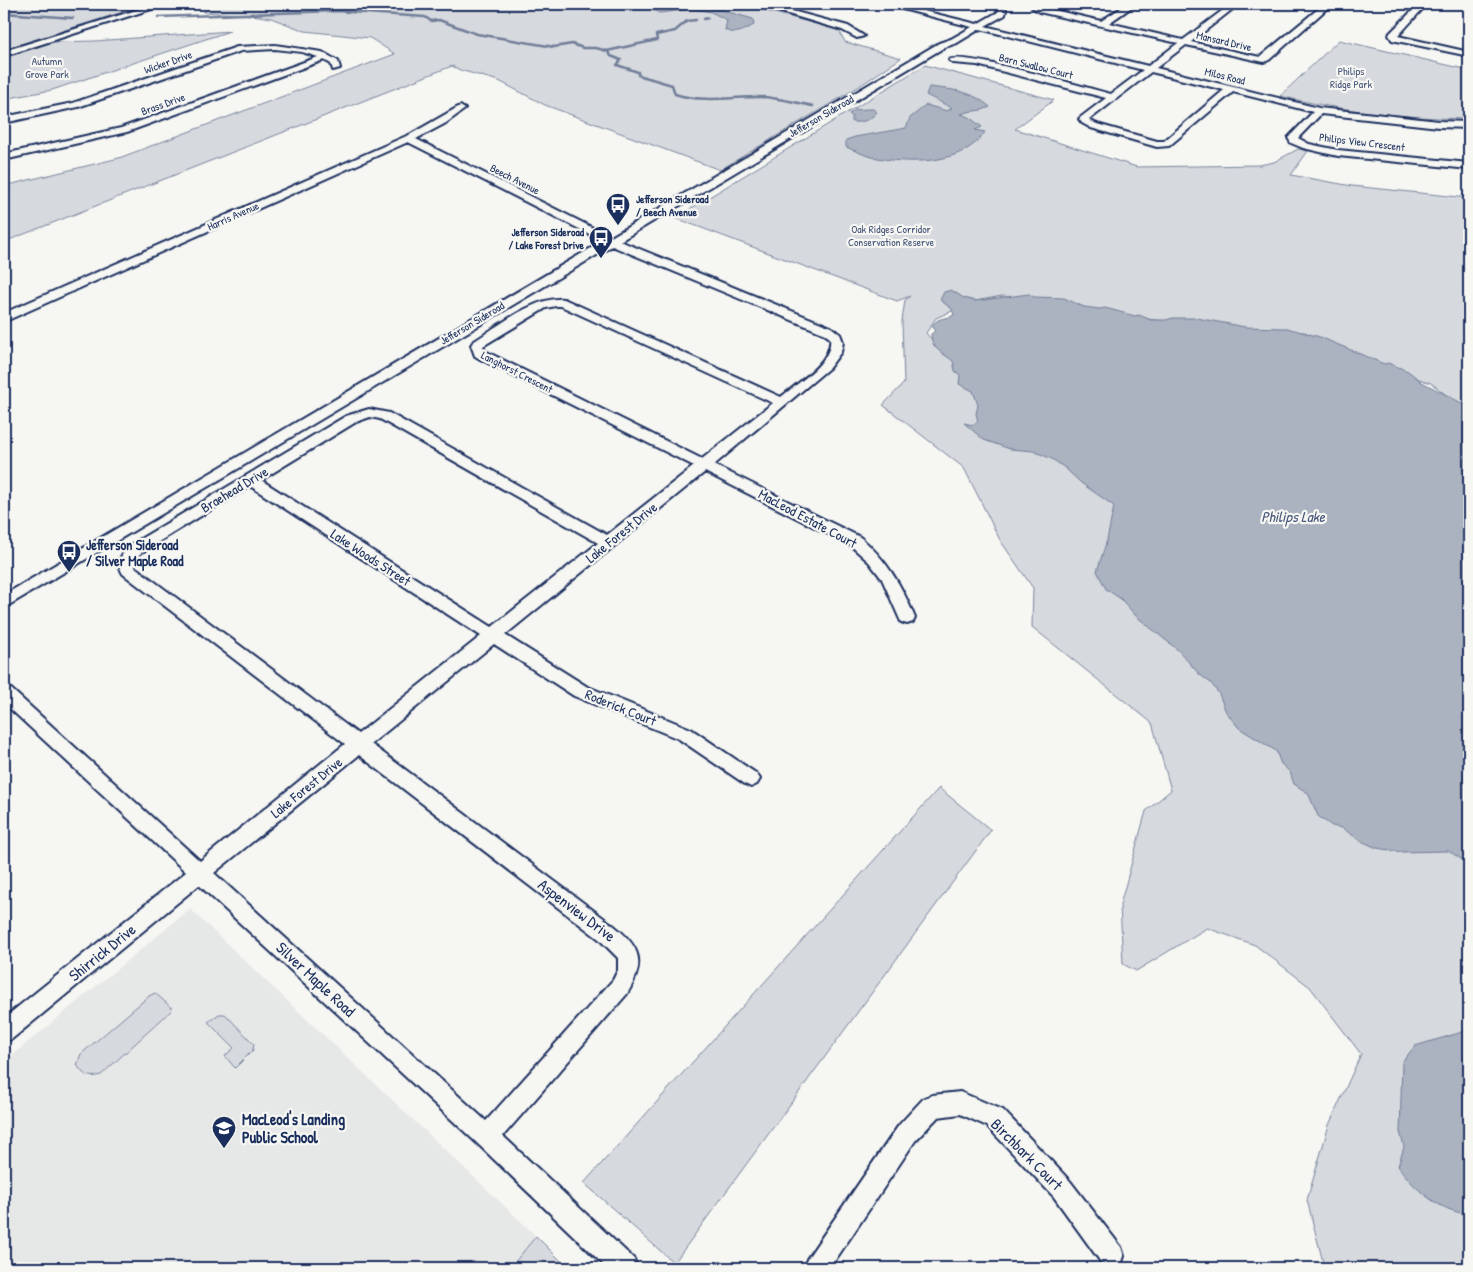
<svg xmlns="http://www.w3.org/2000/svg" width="1473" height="1272" viewBox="0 0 1473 1272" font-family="'Patrick Hand',sans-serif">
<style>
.built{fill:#e6e7e7}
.green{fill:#d6d9dd;stroke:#78849e}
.water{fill:#abb2c0;stroke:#717e99}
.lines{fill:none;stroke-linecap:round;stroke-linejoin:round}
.stream{stroke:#717e99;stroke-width:2.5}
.minor-casing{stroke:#1b2f5e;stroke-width:4}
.minor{fill:#f6f6f2;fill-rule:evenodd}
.labels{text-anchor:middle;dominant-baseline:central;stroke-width:4.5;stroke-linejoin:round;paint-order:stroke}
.far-street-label{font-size:11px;fill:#1b2f5e;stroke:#f6f6f2}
.far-park-label{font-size:11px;fill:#405177;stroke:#f6f6f2}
.far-poi-label{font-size:11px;font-weight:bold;fill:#1b2f5e;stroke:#f6f6f2;text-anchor:start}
.street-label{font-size:14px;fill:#1b2f5e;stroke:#f6f6f2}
.poi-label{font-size:14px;font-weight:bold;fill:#1b2f5e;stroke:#f6f6f2;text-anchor:start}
.water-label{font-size:15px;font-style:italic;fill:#46567b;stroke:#f6f6f2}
.near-street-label{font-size:16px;fill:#1b2f5e;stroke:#f6f6f2}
.near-poi-label{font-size:16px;font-weight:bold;fill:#1b2f5e;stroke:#f6f6f2;text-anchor:start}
</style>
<rect width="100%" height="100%" fill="#f6f6f2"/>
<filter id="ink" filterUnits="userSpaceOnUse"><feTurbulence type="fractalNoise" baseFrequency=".02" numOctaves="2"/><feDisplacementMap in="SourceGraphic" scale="10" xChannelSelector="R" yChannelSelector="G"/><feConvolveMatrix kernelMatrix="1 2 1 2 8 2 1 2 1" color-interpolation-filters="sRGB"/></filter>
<g filter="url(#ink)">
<path class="built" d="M 190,909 L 536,1236 L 510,1268 L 4,1268 L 4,1062 Z"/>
<path class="green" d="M 4,4 L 148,4 L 11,47 L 4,48 Z
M 214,4 L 740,4 L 839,30 L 845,42 L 901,58 L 858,87 L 720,170 L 545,105 L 499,81 L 460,70 L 452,66 L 4,242 L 4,186 L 119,158 L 395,54 L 370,38 L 305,31 L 271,18 L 252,15 L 203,12 Z
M 230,31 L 52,90 L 4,99 L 4,58 L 53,42 L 95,41 Z
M 1339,40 L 1469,70 L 1469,119 C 1405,118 1342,111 1280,96 Z
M 925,65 L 1054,100 L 1015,129 L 1137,167 L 1260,165 L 1274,162 L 1298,149 L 1308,151 L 1291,175 L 1352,186 L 1469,198 L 1469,413 L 1431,383 L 1355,357 L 1305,332 L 1270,332 L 1128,317 L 1061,302 L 1002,296 L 975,301 L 936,318 L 926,333 L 947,356 L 973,374 L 1072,462 L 1469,851 L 1469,1268 L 1332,1268 L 1324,1266 L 1307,1200 L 1329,1125 L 1361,1054 L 1310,987 L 1255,945 L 1207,928 L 1136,971 L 1123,964 L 1120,905 L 1146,811 L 1171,790 L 1152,723 L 1032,627 L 1033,588 L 1000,540 L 964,468 L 883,405 L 904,383 L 902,321 L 905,300 L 910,296 L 897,301 L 675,218 Z
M 939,788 L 991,830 L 674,1263 L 584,1183 Z
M 155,993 L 173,1009 L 101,1075 C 89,1079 83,1075 77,1065 L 81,1054 L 149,996 Z
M 219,1014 L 225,1014 L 254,1044 L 253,1050 L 235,1068 L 225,1056 L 234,1048 L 208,1022 Z
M 536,1236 L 568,1268 L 510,1268 Z"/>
<path class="water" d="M 642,4 L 700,4 L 753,19 L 754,25 C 744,30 737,36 725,30 L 727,20 L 711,12 L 694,9 L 659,13 Z
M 929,87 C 955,90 970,90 990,107 C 980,112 971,110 961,114 L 969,117 L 982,127 L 975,130 L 985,132 C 963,166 907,164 872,157 C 863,155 854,150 846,147 L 846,140 L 855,137 L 906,128 L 910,118 L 926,105 L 947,111 L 952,108 L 926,95 Z
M 868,109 L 873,109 L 877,112 C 870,120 863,123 852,122 L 852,116 L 849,114 L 855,110 Z
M 951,290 L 964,298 L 975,301 L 1029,294 L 1034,297 L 1064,298 L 1084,307 L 1100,309 L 1105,308 L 1135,316 L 1139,315 L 1151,320 L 1166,320 L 1173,318 L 1197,318 L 1245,327 L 1287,328 L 1320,337 L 1384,364 L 1388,363 L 1408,371 L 1422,382 L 1469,407 L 1469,858 L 1461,859 L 1449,851 L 1401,852 L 1377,848 L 1361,841 L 1342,828 L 1332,826 L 1318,816 L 1308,793 L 1294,784 L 1290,772 L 1281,764 L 1276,751 L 1239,728 L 1226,712 L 1219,694 L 1211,683 L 1199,674 L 1179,651 L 1136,616 L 1121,599 L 1106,589 L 1097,571 L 1107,540 L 1114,506 L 1081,483 L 1065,468 L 1052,459 L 1033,451 L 1010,449 L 984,440 L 964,423 L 973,425 L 978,421 L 976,414 L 978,405 L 973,391 L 959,384 L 960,375 L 955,371 L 953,361 C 943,353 931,349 931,334 L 935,331 L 932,327 C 937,316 945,320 954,315 L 952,309 L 940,300 L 944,292 Z
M 1469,1030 L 1469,1214 C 1440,1212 1414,1189 1398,1166 L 1404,1147 L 1400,1132 L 1402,1062 L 1415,1046 Z"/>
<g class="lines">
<path class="stream" d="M 4,13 L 73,18
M 158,17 L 336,11 L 425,17 L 431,21 L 439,20 L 477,34 L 554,47 L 572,44 L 583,48 L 596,48 L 607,51 L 657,40 L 656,35 L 675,31 L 687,21 L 696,20
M 704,19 L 708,18
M 607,51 L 611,56 L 621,60 L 617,65 L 638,72 L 638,75 L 672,85 L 675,94 C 704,103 730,97 760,97 C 777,97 796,103 813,106"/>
<defs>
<path id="minor" d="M 156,4 L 167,4 L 4,56 L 4,51 Z
M 754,4 L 766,4 L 848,26 L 864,36 L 857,38 L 842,30 Z
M 883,4 L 895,4 L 977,24 L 998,12 L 999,7 L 1002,7 L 1006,9 L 1005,15 L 985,26 L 1148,66 L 1178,43 L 1039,12 L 1031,6 L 1033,4 L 1042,4 L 1040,6 L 1045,8 L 1101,21 L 1127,4 L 1136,4 L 1109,23 L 1183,40 L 1231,4 L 1239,4 L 1191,42 L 1260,57 L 1324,4 L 1332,4 L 1269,60 L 1264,62 L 1186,45 L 1156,68 L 1319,108 L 1439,121 L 1469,122 L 1469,128 L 1439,127 L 1321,114 L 1298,138 L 1309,144 L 1338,150 L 1469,163 L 1469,169 L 1338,156 L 1303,148 L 1291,143 L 1288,138 L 1313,112 L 1233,92 L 1169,146 L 1157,147 L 1091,128 L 1082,123 L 1079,119 L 1081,117 L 1106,98 L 977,65 L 953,63 L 949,60 C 961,51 1088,88 1111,94 L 1143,70 L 980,29 L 957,43 L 945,47 L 620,241 L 831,327 L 840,334 L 843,342 L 841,352 L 829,368 L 714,465 L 860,537 C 887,560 902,586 915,618 L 913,622 L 907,624 L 901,622 L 882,579 L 869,562 L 850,545 L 705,472 L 505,635 L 586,686 L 691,729 L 757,774 L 760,779 L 757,784 L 751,787 L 745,784 L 679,739 L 574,696 L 494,644 L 371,744 L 613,925 C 641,947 646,963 627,994 L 503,1136 L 634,1259 L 637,1268 L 607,1268 L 479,1145 L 199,885 L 12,1039 L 4,1042 L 4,1018 L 186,872 L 4,703 L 4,686 L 10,688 L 200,861 L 345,744 L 123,574 C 115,561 122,553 132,544 L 346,416 L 369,409 L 389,413 L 607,535 L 694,466 L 482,360 L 475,356 L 471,345 L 473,342 C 497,327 535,296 564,299 L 781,397 C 796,384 834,361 830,338 L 823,333 L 612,246 L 4,608 L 4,595 L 603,241 L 408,142 L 8,320 L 4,321 L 4,313 L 411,134 L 460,106 L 465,109 L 446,123 L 416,139 L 611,237 L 939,43 L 951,39 L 972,27 ZM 1151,72 L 1224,90 L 1164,141 L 1157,141 L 1097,124 L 1089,120 ZM 556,306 L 561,306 L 773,403 L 702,459 L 485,351 L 483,346 L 546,308 ZM 370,417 L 380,419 L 598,543 L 492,627 L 261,480 L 356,422 ZM 250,486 L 481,636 L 358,734 L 135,567 L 135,559 L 142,552 ZM 359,755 L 599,939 L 618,958 L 618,970 L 613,980 L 486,1121 L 214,873 Z
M 1419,4 L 1427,4 L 1398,36 L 1469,52 L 1469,56 L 1392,40 L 1389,35 L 1390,33 Z
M 275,45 L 322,52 L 338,61 L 340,68 L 333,70 L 331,64 L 324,60 L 127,132 L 4,160 L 4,154 L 121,128 L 318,57 L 302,52 L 275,49 L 241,51 L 78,107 L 4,123 L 4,117 L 73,103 L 237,47 Z
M 960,1092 L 1003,1110 L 1070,1181 L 1121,1247 L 1124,1256 L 1121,1265 L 1112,1268 L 1103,1265 L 1054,1197 L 987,1126 L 960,1114 L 938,1117 L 915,1141 L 830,1268 L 804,1268 L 807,1259 L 899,1125 L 924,1098 L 932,1095 Z"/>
</defs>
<use href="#minor" class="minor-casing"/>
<use href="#minor" class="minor"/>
</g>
</g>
<defs>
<symbol id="bus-pin" viewBox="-11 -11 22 30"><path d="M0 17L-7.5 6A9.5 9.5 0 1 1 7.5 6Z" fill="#1b2f5e" stroke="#f6f6f2"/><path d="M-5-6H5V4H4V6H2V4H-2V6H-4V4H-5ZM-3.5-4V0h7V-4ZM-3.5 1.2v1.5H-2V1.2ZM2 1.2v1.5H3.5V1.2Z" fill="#fff"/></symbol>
<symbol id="school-pin" viewBox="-11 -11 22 30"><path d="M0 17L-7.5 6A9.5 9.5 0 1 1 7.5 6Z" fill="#1b2f5e" stroke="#f6f6f2"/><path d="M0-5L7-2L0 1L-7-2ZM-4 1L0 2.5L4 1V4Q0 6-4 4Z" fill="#fff"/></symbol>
</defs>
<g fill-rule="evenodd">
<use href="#bus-pin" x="604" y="191" width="28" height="38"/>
<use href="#bus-pin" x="587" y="224" width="28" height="38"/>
<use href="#bus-pin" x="55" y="538" width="28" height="38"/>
<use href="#school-pin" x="210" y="1114" width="28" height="38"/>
</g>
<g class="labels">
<g class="far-street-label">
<text transform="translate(1224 41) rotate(13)">Mansard Drive</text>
<text transform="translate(168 62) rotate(-19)">Wicker Drive</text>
<text transform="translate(1036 66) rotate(14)">Barn Swallow Court</text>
<text transform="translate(1225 76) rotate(14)">Milos Road</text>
<text transform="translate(163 104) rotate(-20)">Brass Drive</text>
<text transform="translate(821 116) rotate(-30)">Jefferson Sideroad</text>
<text transform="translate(1362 142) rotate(7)">Philips View Crescent</text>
<text transform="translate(515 179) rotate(27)">Beech Avenue</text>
<text transform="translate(233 216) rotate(-24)">Harris Avenue</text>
<text transform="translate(472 323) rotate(-31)">Jefferson Sideroad</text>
<text transform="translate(517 372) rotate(27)">Langhorst Crescent</text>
</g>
<g class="far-park-label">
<text x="47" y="61">Autumn<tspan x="47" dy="13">Grove Park</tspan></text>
<text x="1351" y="71">Philips<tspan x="1351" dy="13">Ridge Park</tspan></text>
<text x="891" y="229">Oak Ridges Corridor<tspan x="891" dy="13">Conservation Reserve</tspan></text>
</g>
<g class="far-poi-label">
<text x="636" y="199">Jefferson Sideroad<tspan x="636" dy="13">/ Beech Avenue</tspan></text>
<text x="584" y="232" text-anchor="end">Jefferson Sideroad<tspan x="584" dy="13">/ Lake Forest Drive</tspan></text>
</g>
<g class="street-label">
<text transform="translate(234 489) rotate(-31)">Braehead Drive</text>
<text transform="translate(808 518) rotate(28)">MacLeod Estate Court</text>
<text transform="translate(621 532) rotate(-39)">Lake Forest Drive</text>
<text transform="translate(371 557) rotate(33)">Lake Woods Street</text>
<text transform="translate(621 707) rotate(22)">Roderick Court</text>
<text transform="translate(306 787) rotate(-39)">Lake Forest Drive</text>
</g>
<g class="poi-label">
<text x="86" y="544">Jefferson Sideroad<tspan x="86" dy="16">/ Silver Maple Road</tspan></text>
</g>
<g class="water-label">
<text x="1293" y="516">Philips Lake</text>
</g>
<g class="near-street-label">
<text transform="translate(577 910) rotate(37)">Aspenview Drive</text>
<text transform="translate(102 952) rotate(-39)">Shirrick Drive</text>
<text transform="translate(316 979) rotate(43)">Silver Maple Road</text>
<text transform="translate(1027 1154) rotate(45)">Birchbark Court</text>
</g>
<g class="near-poi-label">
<text x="242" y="1119">MacLeod's Landing<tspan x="242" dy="18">Public School</tspan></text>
</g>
</g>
<rect width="1473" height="1272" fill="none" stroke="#f6f6f2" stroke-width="20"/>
<rect x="10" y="10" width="1453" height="1252" fill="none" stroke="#1b2f5e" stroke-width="2" filter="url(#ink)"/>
</svg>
